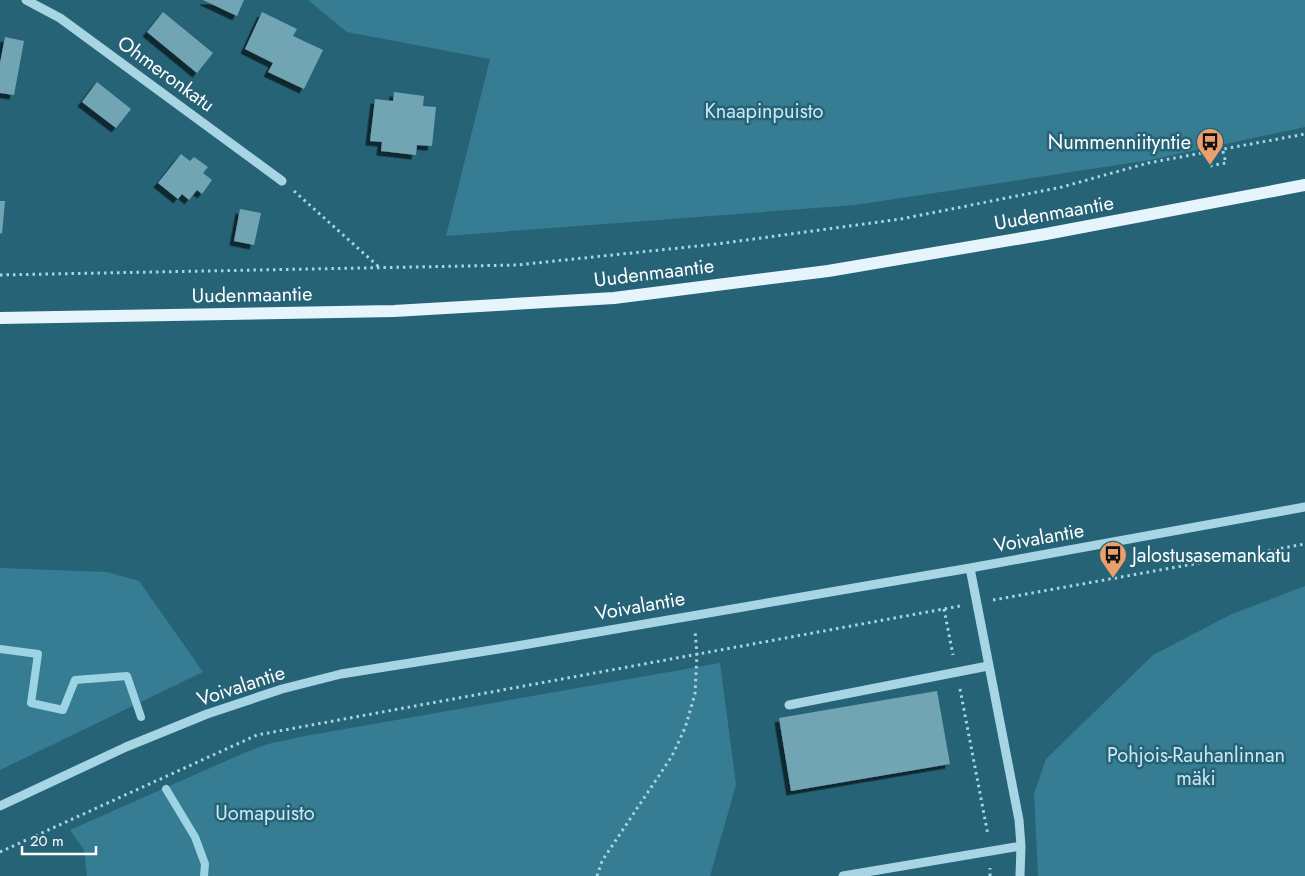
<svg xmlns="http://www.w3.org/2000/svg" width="1305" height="876" viewBox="0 0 1305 876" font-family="Jost,sans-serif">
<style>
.green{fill:#367d93}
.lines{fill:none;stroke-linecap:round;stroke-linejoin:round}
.stream{stroke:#9cd4e3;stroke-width:8}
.building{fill:#72a5b4;filter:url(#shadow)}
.path{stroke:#a7d5e3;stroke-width:3;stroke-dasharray:2.5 4;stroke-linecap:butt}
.minor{stroke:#a7d5e3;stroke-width:9}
.major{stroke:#e6f5fc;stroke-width:12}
.labels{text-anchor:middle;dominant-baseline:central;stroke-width:5;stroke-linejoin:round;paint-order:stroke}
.street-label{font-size:20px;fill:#fff;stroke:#266377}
.park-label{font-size:20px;fill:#cae9f2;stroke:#266377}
.poi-label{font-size:20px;fill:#fff;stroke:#266377;text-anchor:end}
</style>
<defs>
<filter id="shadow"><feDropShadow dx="-4.5" dy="4.5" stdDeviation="0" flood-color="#0009"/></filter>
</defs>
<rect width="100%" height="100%" fill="#266377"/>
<path class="green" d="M 308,0 L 1305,0 L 1305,127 L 1150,160 L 855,205 L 446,236 L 490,59 L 347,32 Z
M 0,568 L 107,572 L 139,581 L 203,672 L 0,770 Z
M 1305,586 L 1305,876 L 1038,876 L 1034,794 L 1046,759 L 1153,655 L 1232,614 Z
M 720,663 L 736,785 L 710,876 L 87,876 L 84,850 L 70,830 L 244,753 L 268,744 L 305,736 Z"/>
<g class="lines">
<path class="stream" d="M 0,649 L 38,654 L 31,703 L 63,710 L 75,680 L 127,676 L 141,717
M 166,789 L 195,837 L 205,864 L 204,876"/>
</g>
<path class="building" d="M 203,0 L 244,0 L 237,16 Z
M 163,12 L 213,53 L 197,73 L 147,32 Z
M 262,12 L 297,29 L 293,36 L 323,50 L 304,89 L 268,72 L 273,63 L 245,49 Z
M 5,37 L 24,41 L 14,95 L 0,93 L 0,63 Z
M 97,82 L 131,109 L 116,128 L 82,102 Z
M 394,92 L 424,96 L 423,106 L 436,107 L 432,146 L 417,145 L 416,155 L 381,151 L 382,142 L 370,141 L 375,99 L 393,101 Z
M 181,154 L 190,161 L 194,157 L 208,167 L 203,173 L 212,180 L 202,194 L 197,190 L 189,200 L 182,194 L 178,199 L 158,183 Z
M 0,201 L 5,201 L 2,234 L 0,233 Z
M 240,209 L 261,213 L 254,245 L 234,241 Z
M 937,691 L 950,764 L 791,791 L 779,718 Z"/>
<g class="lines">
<path class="path" d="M 1210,166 L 1226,163 L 1222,148
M 294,191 L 379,267
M 0,275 L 517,265 L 717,244 L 901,219 L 1062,187 L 1148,163 L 1305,134
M 993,600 L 1305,544
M 944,609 L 953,655
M 960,689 L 988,835
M 0,852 L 257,735 L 960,606
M 597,876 L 602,861 L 672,756 L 685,728 L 695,694 L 697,654 L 695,631
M 990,876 L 990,868"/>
<path class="minor" d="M 26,0 L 60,18 L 282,181
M 970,568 L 1019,820 L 1021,846 L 1020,876
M 789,705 L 988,666
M 0,806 L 126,747 L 207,714 L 282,689 L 341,674 L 511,647 L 970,568 L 1305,507
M 843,876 L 1021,846"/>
<path class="major" d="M 0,318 L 394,311 L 614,298 L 828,271 L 1046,234 L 1305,185"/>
</g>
<defs>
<symbol id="bus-pin" viewBox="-11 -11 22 30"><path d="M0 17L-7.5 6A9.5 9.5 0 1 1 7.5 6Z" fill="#eb9f6d" stroke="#266377"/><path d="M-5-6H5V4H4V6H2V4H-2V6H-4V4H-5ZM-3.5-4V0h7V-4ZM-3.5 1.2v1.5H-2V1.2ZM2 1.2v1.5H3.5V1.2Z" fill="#111"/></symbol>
</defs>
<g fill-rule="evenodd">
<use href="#bus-pin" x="1194" y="126" width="32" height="43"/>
<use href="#bus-pin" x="1097" y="539" width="32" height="43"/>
</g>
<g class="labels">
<g class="street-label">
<text transform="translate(166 74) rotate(36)">Ohmeronkatu</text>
<text transform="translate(1054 213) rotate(-10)">Uudenmaantie</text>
<text transform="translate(654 273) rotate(-7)">Uudenmaantie</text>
<text transform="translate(252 295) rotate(-1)">Uudenmaantie</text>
<text transform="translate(1039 538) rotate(-10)">Voivalantie</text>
<text transform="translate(640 606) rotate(-10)">Voivalantie</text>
<text transform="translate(241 686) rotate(-18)">Voivalantie</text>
</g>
<g class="park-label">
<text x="764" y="111">Knaapinpuisto</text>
<text x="1196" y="755">Pohjois-Rauhanlinnan<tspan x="1196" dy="23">mäki</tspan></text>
<text x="265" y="813">Uomapuisto</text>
</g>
<g class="poi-label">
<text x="1191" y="142">Nummenniityntie</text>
<text x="1132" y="555" text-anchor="start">Jalostusasemankatu</text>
</g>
</g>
<path d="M22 846v8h74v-8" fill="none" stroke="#ffffff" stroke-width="2.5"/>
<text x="30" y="846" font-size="15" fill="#ffffff" stroke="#266377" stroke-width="4" paint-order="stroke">20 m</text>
</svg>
